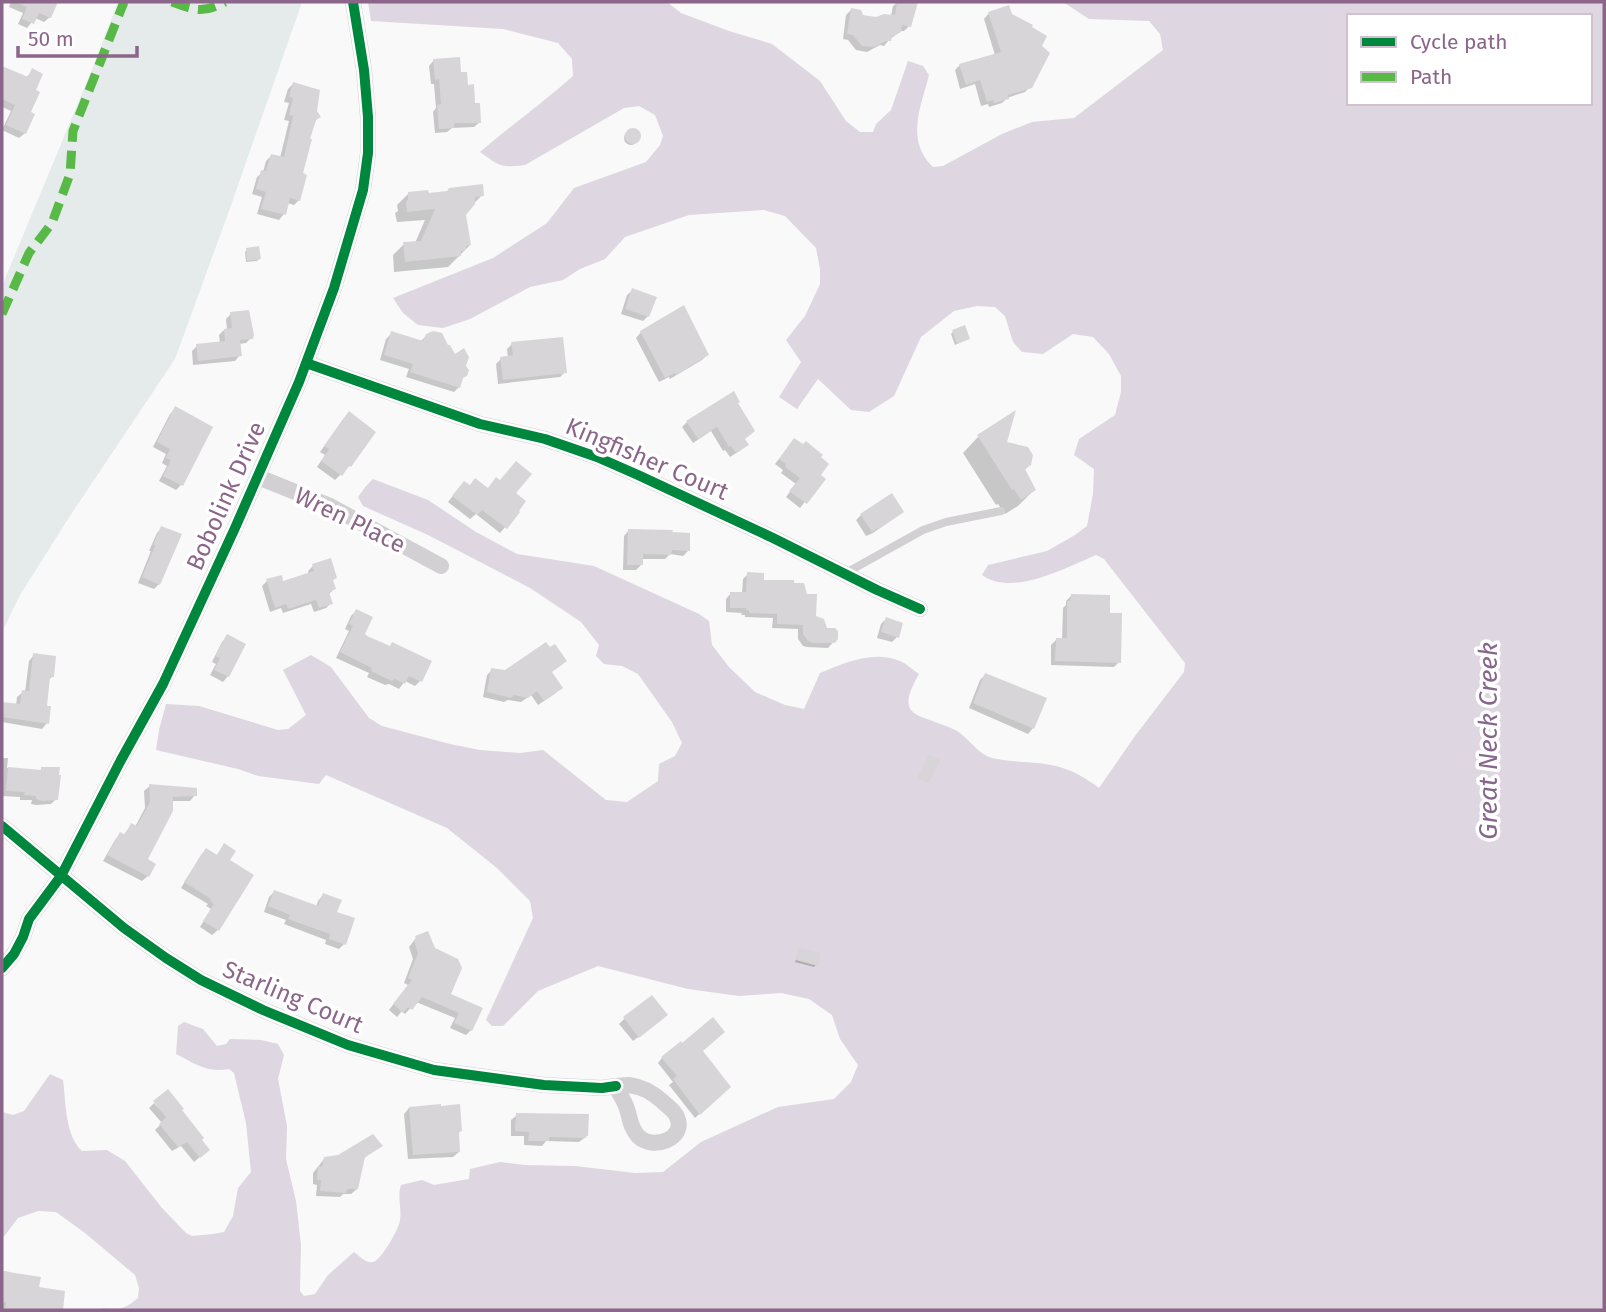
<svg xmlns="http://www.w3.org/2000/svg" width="1606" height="1312" viewBox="0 0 1606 1312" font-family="'Fira Sans',sans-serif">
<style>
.green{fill:#e5eaeb}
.water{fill:#ded6e0;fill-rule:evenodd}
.shadow{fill:#0003}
.building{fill:#d7d5d8}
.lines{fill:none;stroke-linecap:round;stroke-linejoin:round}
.service{stroke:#d3d0d3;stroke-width:8}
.minor{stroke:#d3d0d3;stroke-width:16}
.quiet{stroke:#58b947;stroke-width:9;stroke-dasharray:18 9;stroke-linecap:butt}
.cycleway-casing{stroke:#fff;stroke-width:15}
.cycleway{stroke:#00873e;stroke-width:10}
.labels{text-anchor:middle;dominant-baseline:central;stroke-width:7;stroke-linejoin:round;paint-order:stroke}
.street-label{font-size:24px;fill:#8b658a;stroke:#fff}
.water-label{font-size:26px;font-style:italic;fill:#87668d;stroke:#fff}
</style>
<rect width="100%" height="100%" fill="#f8f9f8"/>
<path class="green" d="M 118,2 L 302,2 L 229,211 L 175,359 L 68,519 L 20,595 L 2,632 L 2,286 L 91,72 Z"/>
<path class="water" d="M 368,2 L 667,2 L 681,13 L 729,31 L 772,44 L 820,81 L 846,121 L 860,132 L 873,132 L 876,124 L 891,110 L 908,61 L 923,66 L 929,75 C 921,107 905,140 933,167 L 943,166 L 1002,134 L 1032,122 L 1074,118 L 1163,50 L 1160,34 L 1149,21 L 1089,19 L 1063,2 L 1604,2 L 1604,1310 L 95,1310 C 108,1306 111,1310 121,1308 C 127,1307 133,1302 138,1298 L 139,1288 L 135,1275 L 85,1233 L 56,1212 L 38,1211 L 18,1218 L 2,1239 L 2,1112 L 13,1115 L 24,1111 L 50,1074 L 63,1080 C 66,1102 65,1136 82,1151 L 107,1150 L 125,1161 L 162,1208 L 186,1233 L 192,1236 L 213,1234 L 224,1232 L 233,1216 L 238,1188 L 251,1172 L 246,1123 L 234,1073 L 229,1069 C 206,1073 196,1064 176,1054 L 178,1026 L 184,1022 L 203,1029 L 217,1046 L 226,1044 L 230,1039 L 261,1040 L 278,1044 L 284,1055 L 278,1079 L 287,1126 L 286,1159 L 296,1201 L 301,1245 L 300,1291 L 304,1296 L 315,1294 L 328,1275 L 354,1252 C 359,1256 367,1264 373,1262 C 381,1261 400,1227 400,1220 C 402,1208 397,1197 401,1185 L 422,1180 L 434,1185 L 469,1179 L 470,1169 L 500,1162 L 525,1165 L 575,1166 L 635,1173 L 663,1172 L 701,1142 L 778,1107 L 834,1099 L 851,1082 L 858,1065 L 840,1039 L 832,1015 L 809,999 L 781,993 L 739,996 L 688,989 L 598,966 L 538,991 L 503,1026 L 492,1026 L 486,1020 L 533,918 L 530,901 L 497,868 L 447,828 L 326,775 L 319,784 L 258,776 L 238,769 L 156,750 L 159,730 L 166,704 L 199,706 L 278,730 L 288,729 L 306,715 L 283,670 L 311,655 L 331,667 L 369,718 L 382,726 L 450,744 L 480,750 L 520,753 L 543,750 L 606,800 L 627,802 L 658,781 L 659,764 L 675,756 L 682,743 L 672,722 L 638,674 L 622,666 L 604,664 L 596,656 L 599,645 L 581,622 L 530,588 L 428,535 L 363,506 L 358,497 L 366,486 L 373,479 L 428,500 L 476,532 L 517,554 L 594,566 L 699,614 L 709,621 L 712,645 L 729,667 L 755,692 L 785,705 L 804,709 L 820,673 C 845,663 873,650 900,661 C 907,664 913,670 919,674 C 893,719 919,713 953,729 C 967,735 977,754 992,758 C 1013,763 1035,761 1056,766 C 1072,770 1086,778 1099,788 L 1135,736 L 1184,672 L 1185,663 L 1104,559 L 1096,555 C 1065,568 1013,597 982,575 L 988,565 L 1047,551 L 1075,535 L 1087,526 L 1093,494 L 1094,469 L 1074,455 L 1079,439 L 1115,415 L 1121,392 L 1121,376 L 1109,354 L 1093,337 L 1073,334 L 1043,354 L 1022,352 L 1013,342 L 1005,316 L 995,307 L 977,306 L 954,311 L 921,337 L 894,396 L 869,412 L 851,410 L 818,379 L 797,409 L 779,397 L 801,362 L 786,340 L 805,316 L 820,284 L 820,269 L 816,248 L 785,216 L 764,210 L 689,215 L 625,237 L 605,259 L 580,269 L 563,280 L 530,287 L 470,319 L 443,328 L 418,325 L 403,313 L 393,298 L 493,258 L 547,223 L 574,188 L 646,162 L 660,145 L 663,136 L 655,115 L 639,106 L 624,108 L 525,165 C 501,168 499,166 480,152 C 510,126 543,103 573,76 L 572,59 L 558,43 L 503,29 L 371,21 ZM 1349,16 L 1590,16 L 1590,103 L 1349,103 Z"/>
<path class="shadow" d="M 11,2 L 56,2 L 50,17 L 44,22 L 35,18 L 27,28 L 18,24 L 23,13 L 9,7 Z
M 898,2 L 916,4 L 909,26 L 904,31 L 901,31 L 889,40 L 884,46 L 880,45 L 867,52 L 856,50 L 848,40 L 843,39 L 846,15 L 851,10 L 861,17 L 876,19 L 891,16 L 893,6 Z
M 989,13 L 1010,15 L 1040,46 L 1031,86 L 1025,92 L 1007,98 L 1002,103 L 989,107 L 988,104 L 981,106 L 975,84 L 960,89 L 955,70 L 960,65 L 995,55 L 984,19 Z
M 434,60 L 459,74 L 480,122 L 474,127 L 452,128 L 447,132 L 435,133 L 433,112 L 436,108 L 434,84 L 431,84 L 429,66 Z
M 2,67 L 26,78 L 32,71 L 28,113 L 25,133 L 19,138 L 2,130 L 11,111 L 2,107 Z
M 293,84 L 313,122 L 300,174 L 299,200 L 294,205 L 287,203 L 284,214 L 279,220 L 257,214 L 262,197 L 252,194 L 257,177 L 263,172 L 266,161 L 271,156 L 280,158 L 289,121 L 284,120 L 289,103 L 284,102 L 288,89 Z
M624 138a7 7 0 1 1 14 0a7 7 0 1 1-14 0Z
M 408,194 L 482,195 L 464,214 L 470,245 L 448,267 L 394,272 L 393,255 L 404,244 L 415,243 L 425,220 L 397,222 L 395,213 L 398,211 L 397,205 Z
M 247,250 L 259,259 L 257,261 L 246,262 L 245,252 Z
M 633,290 L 648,316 L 643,321 L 621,314 L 627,295 Z
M 231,314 L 251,338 L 246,343 L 239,344 L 240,355 L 235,361 L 193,365 L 192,351 L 197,346 L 220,343 L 219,335 L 224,330 L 227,330 L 226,319 Z
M 641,332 L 707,355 L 702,360 L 670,379 L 669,377 L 659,382 L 636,338 Z
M 953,332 L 968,339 L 955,345 L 951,334 Z
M 392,333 L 421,341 L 427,335 L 446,346 L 461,379 L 459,387 L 454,392 L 406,377 L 409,369 L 380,360 L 386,339 Z
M 512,344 L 565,372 L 560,377 L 498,384 L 496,364 L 501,359 L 508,358 L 507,349 Z
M 736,404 L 743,439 L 741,450 L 730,457 L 725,450 L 723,451 L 711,431 L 693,443 L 682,427 L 687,422 Z
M 175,409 L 181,485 L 176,490 L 159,481 L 167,466 L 162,463 L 166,454 L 153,447 L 170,414 Z
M 344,418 L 349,466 L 335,480 L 317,467 L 325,455 L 320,452 Z
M 978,437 L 1005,443 L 1030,464 L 1024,471 L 1034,490 L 1018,506 L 1005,514 L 998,504 L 996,505 L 963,453 Z
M 790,445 L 823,479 L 800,508 L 786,497 L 796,484 L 781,473 L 783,470 L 775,464 Z
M 469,487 L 514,494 L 518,512 L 500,533 L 476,514 L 470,519 L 448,502 L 459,488 Z
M 902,512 L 873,533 L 866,536 L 856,520 L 861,515 Z
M 162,528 L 159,584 L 154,589 L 138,583 L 151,551 L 149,551 L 157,533 Z
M 629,530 L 688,551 L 683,556 L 670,554 L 665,559 L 641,559 L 641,565 L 636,570 L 623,570 L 624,536 Z
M 313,566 L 335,578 L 331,582 L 334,589 L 328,595 L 331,603 L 326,608 L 314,612 L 311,604 L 283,613 L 281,608 L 270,612 L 262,586 L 267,581 L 282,583 L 309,575 L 308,571 Z
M 748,574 L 762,582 L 814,617 L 836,639 L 828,648 L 807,647 L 803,646 L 798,639 L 798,629 L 772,628 L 773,618 L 745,617 L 745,615 L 741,615 L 742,613 L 726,612 L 726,599 L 731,593 L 742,594 L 743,579 Z
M 1071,596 L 1108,614 L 1119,662 L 1114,667 L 1051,665 L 1051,645 L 1056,640 L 1062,640 L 1063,608 L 1066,605 L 1066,601 Z
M 356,611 L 362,634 L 420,681 L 415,686 L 405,681 L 399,689 L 389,684 L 385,685 L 367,677 L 369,673 L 336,658 L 349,631 L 345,629 L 351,616 Z
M 886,619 L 897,637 L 892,642 L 877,638 L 881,624 Z
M 227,636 L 228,676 L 223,682 L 210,675 L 216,664 L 212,662 L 222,642 Z
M 550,649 L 551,673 L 556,693 L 538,705 L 531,695 L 521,702 L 508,700 L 504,702 L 483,697 L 487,675 L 492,670 L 506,672 Z
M 34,655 L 52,677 L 47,681 L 45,707 L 47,723 L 42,729 L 2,722 L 2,704 L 16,706 L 17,697 L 23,692 L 25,692 L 29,661 Z
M 985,675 L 1033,728 L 1028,734 L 969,708 L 980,680 Z
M 2,758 L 8,758 L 7,768 L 39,771 L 42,769 L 56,799 L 51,804 L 36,805 L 31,804 L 32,800 L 20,800 L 20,797 L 2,796 Z
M 150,786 L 195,795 L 190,801 L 171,801 L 145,860 L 148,876 L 142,881 L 103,861 L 115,840 L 120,834 L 123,836 L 131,825 L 135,827 L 145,808 L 144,791 Z
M 224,845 L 227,861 L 218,930 L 212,935 L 200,927 L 211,909 L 206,906 L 208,904 L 181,888 L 201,855 L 206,850 L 216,856 Z
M 274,892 L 316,907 L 318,901 L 323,895 L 335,913 L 344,944 L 339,949 L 325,944 L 326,940 L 284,924 L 286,920 L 264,912 L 269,897 Z
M 416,938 L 471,1030 L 466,1035 L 450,1028 L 455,1018 L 416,1002 L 405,1014 L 402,1011 L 397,1017 L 389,1010 L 408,985 L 404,983 L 413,959 L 409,947 Z
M 800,950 L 816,965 L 814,967 L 795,962 Z
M 624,1019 L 661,1020 L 633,1041 L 619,1024 Z
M 701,1051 L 728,1087 L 695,1118 L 669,1085 L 673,1082 L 658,1063 L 662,1058 Z
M 154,1103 L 202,1155 L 194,1162 L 181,1146 L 172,1151 L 155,1130 L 162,1123 L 149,1108 Z
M 409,1108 L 439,1108 L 461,1131 L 457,1134 L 459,1152 L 453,1157 L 408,1159 L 404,1114 Z
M 517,1115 L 587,1136 L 579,1142 L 546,1141 L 542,1146 L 524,1145 L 524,1136 L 511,1136 L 511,1120 Z
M 380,1146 L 363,1159 L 357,1189 L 351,1194 L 343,1194 L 340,1197 L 316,1196 L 317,1185 L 313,1184 L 313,1173 L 324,1159 Z
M 2,1271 L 10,1272 L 9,1274 L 37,1289 L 63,1292 L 61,1310 L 2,1310 Z"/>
<path class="building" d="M 15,2 L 58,2 L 51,18 L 39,13 L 34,24 L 22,19 L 27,7 Z
M 897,2 L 918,2 L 911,27 L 902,25 L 901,32 L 892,37 L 891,41 L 886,41 L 874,47 L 862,46 L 853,35 L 847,34 L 851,8 L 861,10 L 863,15 L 876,17 L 884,14 L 895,15 Z
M 1009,5 L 1012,14 L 1033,25 L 1032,27 L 1047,36 L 1042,46 L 1050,53 L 1032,88 L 1008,95 L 1009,99 L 994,103 L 993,100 L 987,102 L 980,80 L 966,85 L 959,64 L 1001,52 L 988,12 Z
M 460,57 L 461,72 L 467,72 L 468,85 L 474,84 L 475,103 L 480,103 L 481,123 L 454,123 L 454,128 L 439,129 L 437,105 L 441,104 L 439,79 L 435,80 L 433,59 Z
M 2,66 L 28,77 L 32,68 L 43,74 L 36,90 L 40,92 L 31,112 L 35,114 L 26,134 L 6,125 L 15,105 L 2,99 Z
M 293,82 L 320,90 L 317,111 L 321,117 L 316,120 L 310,139 L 312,139 L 303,173 L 307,175 L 300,201 L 290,198 L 286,215 L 261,209 L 266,192 L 256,189 L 261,170 L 266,171 L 271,154 L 284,157 L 293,116 L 289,115 L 293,98 L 289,97 Z
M625 136a8 8 0 1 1 16 0a8 8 0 1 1-16 0Z
M 483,184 L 484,196 L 475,197 L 475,204 L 466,215 L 471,245 L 466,246 L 466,250 L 461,251 L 461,256 L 405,262 L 403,242 L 421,241 L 435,209 L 407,212 L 406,201 L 408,200 L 408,192 L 428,190 L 429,193 L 447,191 L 449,188 Z
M 259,246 L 261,259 L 247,261 L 246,248 Z
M 632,288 L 657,297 L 649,317 L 625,309 Z
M 684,305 L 709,355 L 676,375 L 675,373 L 665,378 L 640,331 Z
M 249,310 L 254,335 L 253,339 L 240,340 L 242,356 L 198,361 L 196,344 L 225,341 L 224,329 L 232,328 L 230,312 Z
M 965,325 L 970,339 L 957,344 L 952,330 Z
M 391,331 L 423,341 L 426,334 L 433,331 L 442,333 L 448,345 L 450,345 L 455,354 L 464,348 L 469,357 L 466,366 L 469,370 L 467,376 L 463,378 L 460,388 L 410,372 L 413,364 L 384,355 Z
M 563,337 L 567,373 L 503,380 L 500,357 L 513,355 L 511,342 Z
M 734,391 L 740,402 L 738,403 L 755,431 L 745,439 L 749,445 L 736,453 L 731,446 L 729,447 L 717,427 L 698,439 L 686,421 Z
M 175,406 L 213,427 L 183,486 L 163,476 L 171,460 L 166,458 L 170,449 L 157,442 Z
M 1016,410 L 1007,442 L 1028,447 L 1033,455 L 1031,465 L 1025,469 L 1036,490 L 1021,500 L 1014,489 L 1012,490 L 977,435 Z
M 349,411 L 376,432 L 351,467 L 349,466 L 342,476 L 321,461 L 329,449 L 324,446 Z
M 794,438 L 803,444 L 806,441 L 823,455 L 821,457 L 829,464 L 821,475 L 826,479 L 807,504 L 789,491 L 800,478 L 785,467 L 786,464 L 779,459 Z
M 516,461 L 532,474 L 516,493 L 526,501 L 519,511 L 520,512 L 507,529 L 482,510 L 477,515 L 452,496 L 464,481 L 470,485 L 475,478 L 488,488 L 496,477 L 500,480 Z
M 892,493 L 904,512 L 879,529 L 878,528 L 872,532 L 860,514 Z
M 161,526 L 182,534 L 160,585 L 142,577 L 155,546 L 153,545 Z
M 628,529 L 673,530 L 672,532 L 690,533 L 690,551 L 672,550 L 671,555 L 643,554 L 643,565 L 627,565 Z
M 331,558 L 337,578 L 333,580 L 336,589 L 329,592 L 333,604 L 319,608 L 316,600 L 288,609 L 286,604 L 275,608 L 266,579 L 282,575 L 283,581 L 314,571 L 312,564 Z
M 747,572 L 764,573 L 764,580 L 794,580 L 794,583 L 804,583 L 807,594 L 817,594 L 816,616 L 824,619 L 827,628 L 835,628 L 838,631 L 838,639 L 835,643 L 813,643 L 808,641 L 803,634 L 803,625 L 777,624 L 777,614 L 749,613 L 749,610 L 746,610 L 746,608 L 730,608 L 730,592 L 746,592 Z
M 1071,594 L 1110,595 L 1110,613 L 1122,613 L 1121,663 L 1055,661 L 1056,638 L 1067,638 L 1067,601 L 1070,601 Z
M 356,609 L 373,617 L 365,634 L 367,636 L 390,646 L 392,642 L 432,661 L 422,682 L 409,676 L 405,684 L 395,679 L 392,681 L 371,671 L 372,668 L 340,652 L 353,626 L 349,624 Z
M 886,617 L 903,623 L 899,638 L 881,632 Z
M 227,634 L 246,644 L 229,677 L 214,670 L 220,658 L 215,656 Z
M 546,642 L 550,647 L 555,644 L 567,661 L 552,672 L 563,688 L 544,701 L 537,691 L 528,698 L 514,695 L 511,698 L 487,692 L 491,668 L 505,670 Z
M 33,653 L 56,656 L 54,677 L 50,677 L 47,706 L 51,706 L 49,724 L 2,717 L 2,702 L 20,704 L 22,690 L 29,691 Z
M 985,673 L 1047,698 L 1034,729 L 973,703 Z
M 929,755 L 940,760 L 929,783 L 917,778 Z
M 8,767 L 41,770 L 41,767 L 60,767 L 59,775 L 61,775 L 58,800 L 42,801 L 36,799 L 36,796 L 24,795 L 25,792 L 6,791 Z
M 149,784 L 197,788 L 197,796 L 173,797 L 173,811 L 148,859 L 156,864 L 149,877 L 107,855 L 120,832 L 125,835 L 131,823 L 137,826 L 150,802 Z
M 224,843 L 236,851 L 230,860 L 254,875 L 219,931 L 203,921 L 214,904 L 210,901 L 211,899 L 184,882 L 206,848 L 217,855 Z
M 274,890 L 318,906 L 323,893 L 342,900 L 337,912 L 355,918 L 346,945 L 329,939 L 330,934 L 288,919 L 290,915 L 268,906 Z
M 428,931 L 435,948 L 458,959 L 462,968 L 451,994 L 483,1008 L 472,1031 L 454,1023 L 459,1013 L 422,997 L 412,1010 L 408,1007 L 403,1013 L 393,1004 L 412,980 L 408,978 L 418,953 L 414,940 L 416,939 L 415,936 Z
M 799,948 L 821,953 L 818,966 L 796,960 Z
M 652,995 L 668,1015 L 639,1038 L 623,1017 Z
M 713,1017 L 725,1032 L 703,1051 L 731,1087 L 700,1115 L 673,1079 L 677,1076 L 661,1057 L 681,1041 L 682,1043 Z
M 168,1089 L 184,1109 L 182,1110 L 204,1138 L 202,1140 L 210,1150 L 200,1158 L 187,1142 L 178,1147 L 159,1124 L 166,1117 L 153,1101 Z
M 441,1104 L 441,1106 L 460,1104 L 462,1131 L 459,1132 L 460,1152 L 413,1155 L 409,1107 Z
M 516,1113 L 589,1114 L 588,1136 L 586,1136 L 586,1138 L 549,1137 L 549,1141 L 528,1141 L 529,1132 L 515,1131 Z
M 373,1134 L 383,1146 L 365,1157 L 358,1189 L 347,1189 L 346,1193 L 320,1191 L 321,1180 L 317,1180 L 318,1166 L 322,1167 L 324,1157 L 338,1155 Z
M 2,1271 L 41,1277 L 39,1287 L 65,1291 L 63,1310 L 5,1310 L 6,1302 L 2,1302 Z"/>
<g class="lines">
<path class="service" d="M 844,574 L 923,530 L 946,522 L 1001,511"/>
<path class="minor" d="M 306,363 L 480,424 L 545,439 L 597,457 L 638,475 L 773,538 L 877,590 L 920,609
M 258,477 L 330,506 L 441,566
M 2,826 L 124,928 L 166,958 L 201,980 L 263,1010 L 348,1045 L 434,1070 L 544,1085 L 602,1088 L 616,1086
M 2,968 L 14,954 L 23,937 L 29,919 L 61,876 L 121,760 L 163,684 L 235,528 L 299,382 L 334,288 L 363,190 L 368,153 L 368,117 L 364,70 L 353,2
M 629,1085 C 643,1087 652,1092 662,1101 C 667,1106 675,1111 677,1117 C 687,1139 652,1151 638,1136 C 630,1128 630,1116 626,1106 C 623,1099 619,1093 616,1086 Z"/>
<path class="quiet" d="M 172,2 C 194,10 203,14 225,2
M 2,314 L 29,253 L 52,223 L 70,174 L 73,131 L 124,2"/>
<defs>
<path id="cycleway" d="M 306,363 L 480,424 L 545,439 L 597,457 L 638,475 L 773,538 L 877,590 L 920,609
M 2,826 L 124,928 L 166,958 L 201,980 L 263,1010 L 348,1045 L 434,1070 L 544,1085 L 602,1088 L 616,1086
M 2,968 L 14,954 L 23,937 L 29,919 L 61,876 L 121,760 L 163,684 L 235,528 L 299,382 L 334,288 L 363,190 L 368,153 L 368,117 L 364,70 L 353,2"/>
</defs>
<use href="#cycleway" class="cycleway-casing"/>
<use href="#cycleway" class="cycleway"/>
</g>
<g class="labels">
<g class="street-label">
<text transform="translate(647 459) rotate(23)">Kingfisher Court</text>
<text transform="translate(226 496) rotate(-66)">Bobolink Drive</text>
<text transform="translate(350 520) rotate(26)">Wren Place</text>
<text transform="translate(293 997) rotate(23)">Starling Court</text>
</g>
<g class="water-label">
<text transform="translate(1488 741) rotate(-90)">Great Neck Creek</text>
</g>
</g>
<rect width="1606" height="1312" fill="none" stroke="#8b658a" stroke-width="7"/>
<rect x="1347" y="14" width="245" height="91" fill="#ffffff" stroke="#d1c1d0" stroke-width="2"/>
<rect x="1361" y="37" width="35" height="10" fill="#00873e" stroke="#d1c1d0" stroke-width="2"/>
<text x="1410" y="49" font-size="21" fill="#8b658a">Cycle path</text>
<rect x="1361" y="72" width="35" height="10" fill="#58b947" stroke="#d1c1d0" stroke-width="2"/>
<text x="1410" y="84" font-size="21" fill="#8b658a">Path</text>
<path d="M18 46v10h119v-10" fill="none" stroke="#8b658a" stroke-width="3.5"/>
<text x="28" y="46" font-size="21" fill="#8b658a" stroke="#ffffff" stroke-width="5" paint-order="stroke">50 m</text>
</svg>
